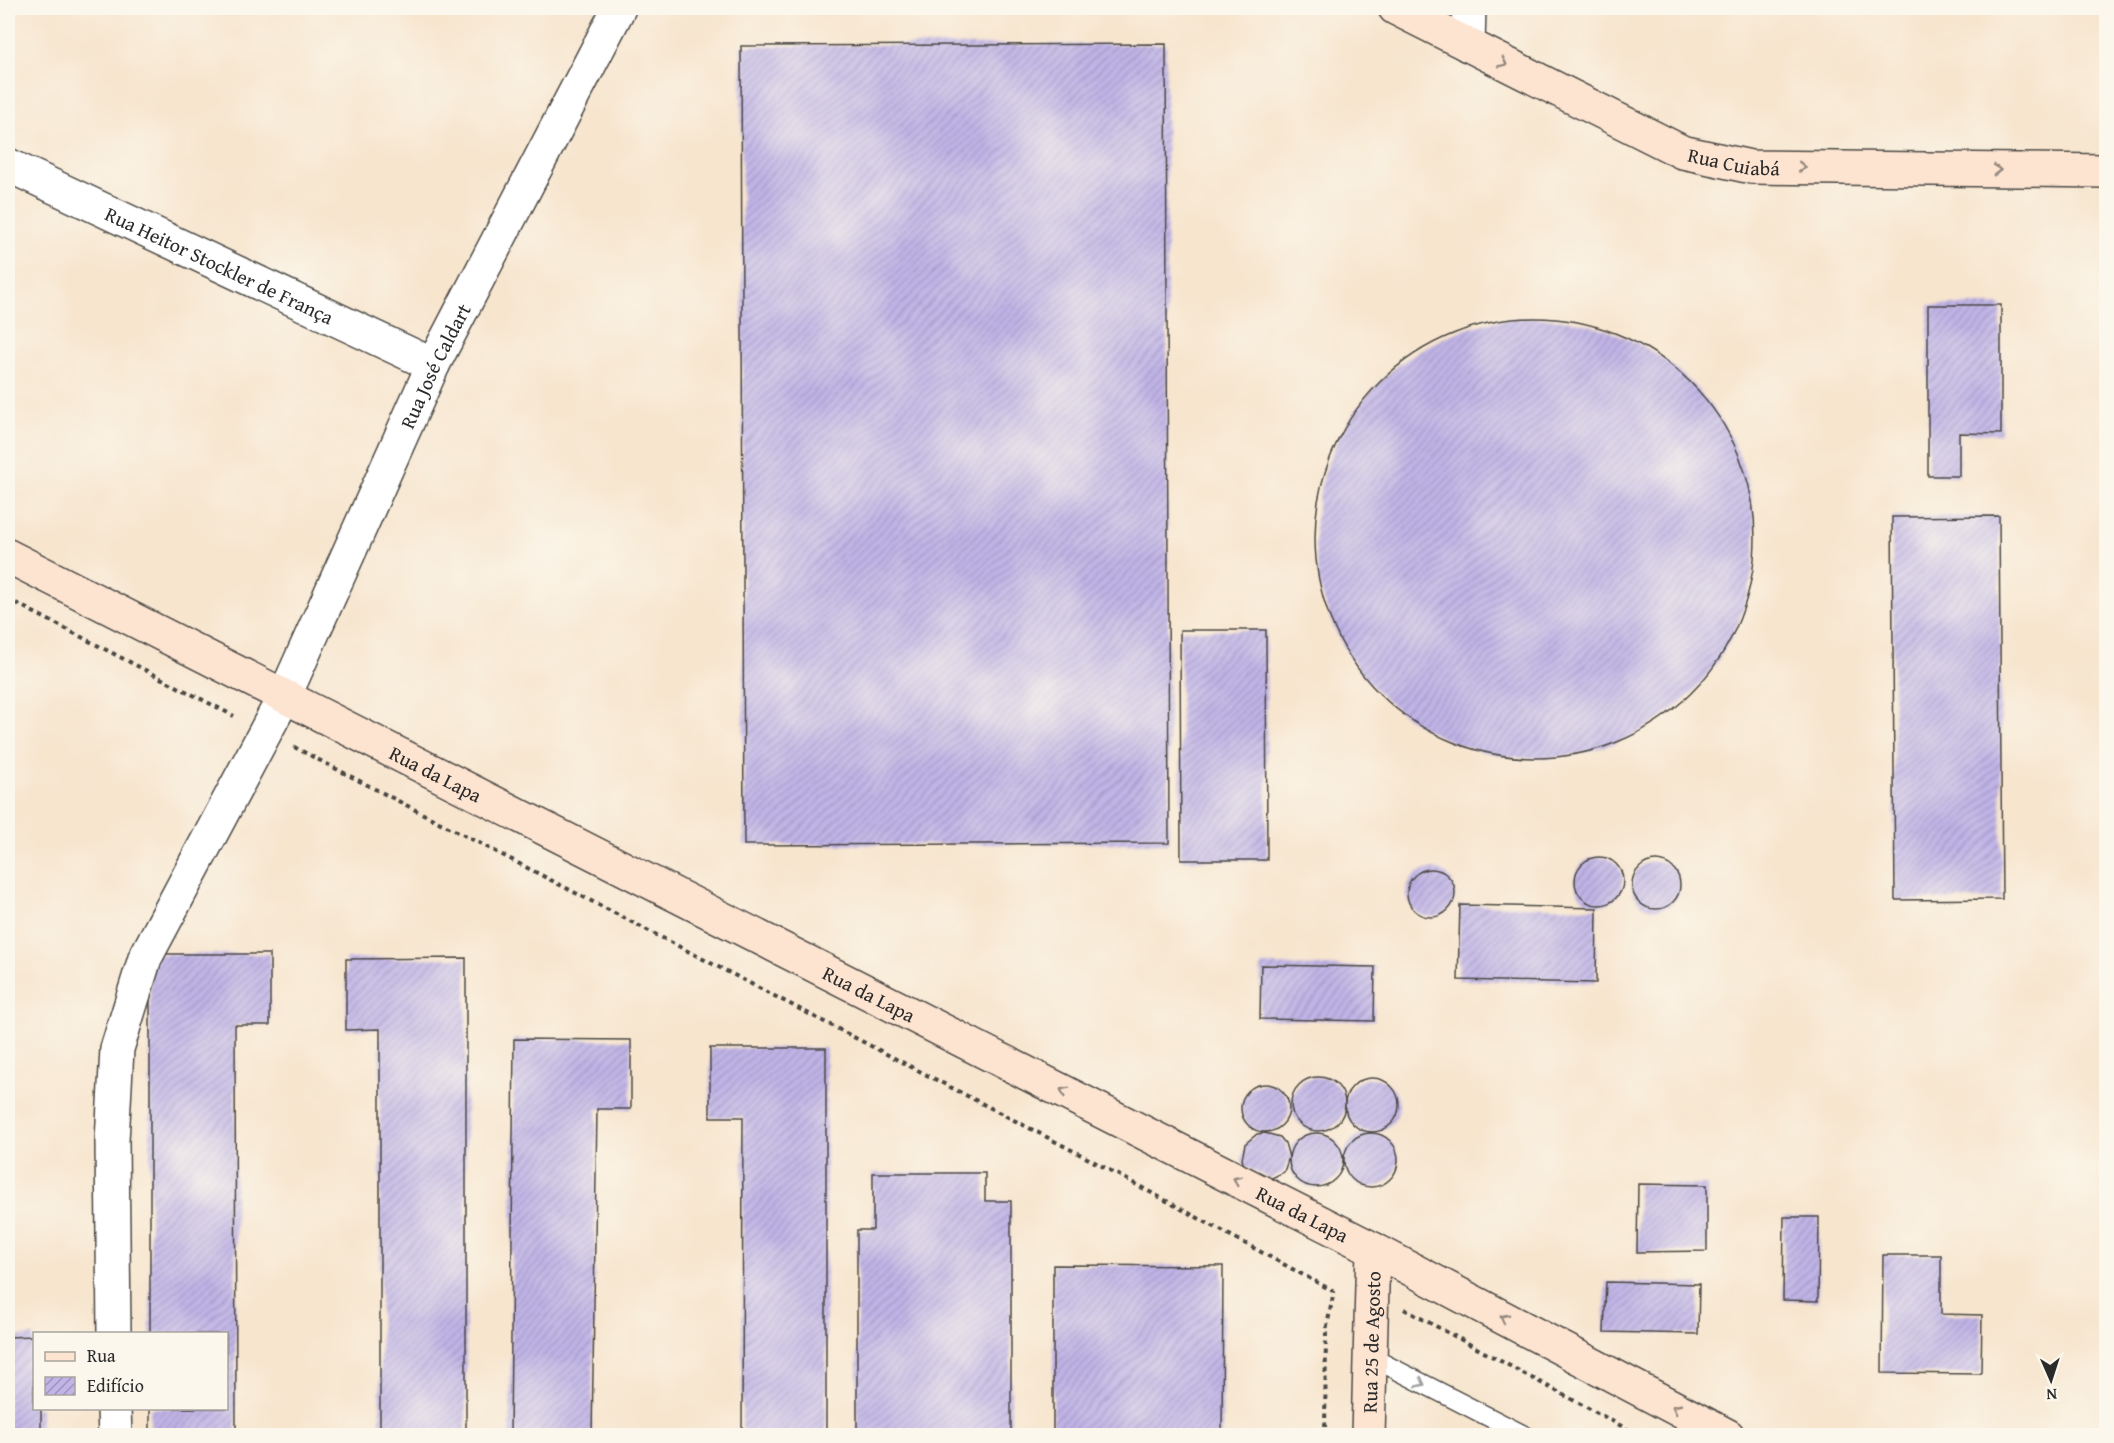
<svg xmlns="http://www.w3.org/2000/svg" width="2114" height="1443" viewBox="0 0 2114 1443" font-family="'Gentium Book Plus',serif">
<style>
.building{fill:url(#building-hatch)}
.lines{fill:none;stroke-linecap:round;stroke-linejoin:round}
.lane-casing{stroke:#4a4743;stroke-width:21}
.street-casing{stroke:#4a4743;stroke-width:36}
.secondary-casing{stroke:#4a4743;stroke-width:36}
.path{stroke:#4a4743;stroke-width:4;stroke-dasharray:4.5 4.5;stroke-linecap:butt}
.lane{stroke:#fff;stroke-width:18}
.street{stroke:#fff;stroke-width:33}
.secondary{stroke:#fde4d1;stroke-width:33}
.oneway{stroke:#94887e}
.oneway2{stroke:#a0a0a0}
.labels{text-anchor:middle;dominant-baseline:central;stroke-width:6;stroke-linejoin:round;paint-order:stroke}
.street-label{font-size:20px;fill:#2b2b2b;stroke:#fbf7ec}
</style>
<defs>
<pattern id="building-hatch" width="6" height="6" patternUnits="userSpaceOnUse" patternTransform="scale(1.5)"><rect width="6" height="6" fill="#c1b5e8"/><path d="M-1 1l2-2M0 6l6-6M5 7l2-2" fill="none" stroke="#9d93bc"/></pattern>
</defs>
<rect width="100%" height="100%" fill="#fbf7ec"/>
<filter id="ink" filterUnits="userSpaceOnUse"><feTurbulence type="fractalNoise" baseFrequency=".0167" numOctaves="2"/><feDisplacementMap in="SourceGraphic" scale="12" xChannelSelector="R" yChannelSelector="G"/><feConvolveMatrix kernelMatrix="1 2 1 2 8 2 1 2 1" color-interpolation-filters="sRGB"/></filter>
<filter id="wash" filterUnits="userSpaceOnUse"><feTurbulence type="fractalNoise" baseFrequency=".008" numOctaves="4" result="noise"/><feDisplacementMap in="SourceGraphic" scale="24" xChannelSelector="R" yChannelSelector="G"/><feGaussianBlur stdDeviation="1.35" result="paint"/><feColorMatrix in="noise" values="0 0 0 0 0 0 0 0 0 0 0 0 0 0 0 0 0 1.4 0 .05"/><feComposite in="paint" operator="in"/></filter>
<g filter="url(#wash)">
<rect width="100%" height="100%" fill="#f7e5ce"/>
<g id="blocks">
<path class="building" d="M 1166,44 L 1169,843 L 744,845 L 741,46 Z
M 1928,305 L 2001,305 L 2001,434 L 1959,433 L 1959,476 L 1928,476 Z
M1315 538a220 220 0 1 1 440 0a220 220 0 1 1-440 0Z
M 1999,516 L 2002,899 L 1895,900 L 1892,517 Z
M 1180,630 L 1266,630 L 1267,860 L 1181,860 Z
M1575 881a24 24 0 1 1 48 0a24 24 0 1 1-48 0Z
M1632 885a24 24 0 1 1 48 0a24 24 0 1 1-48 0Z
M1407 893a24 24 0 1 1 48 0a24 24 0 1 1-48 0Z
M 1460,905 L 1597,908 L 1596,983 L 1458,980 Z
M 150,954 L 270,954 L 270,1025 L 235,1025 L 236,1436 L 150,1436 L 150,1408 L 226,1408 L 226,1334 L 150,1334 Z
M 466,958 L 466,1436 L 380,1436 L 380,1029 L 346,1030 L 346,959 Z
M 1261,965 L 1375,967 L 1374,1021 L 1260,1019 Z
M 514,1039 L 631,1040 L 631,1109 L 597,1109 L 592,1436 L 510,1436 Z
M 710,1048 L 826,1048 L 826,1436 L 742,1436 L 743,1117 L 710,1117 Z
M1291 1104a27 27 0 1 1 54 0a27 27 0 1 1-54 0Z
M1345 1105a27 27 0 1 1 54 0a27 27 0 1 1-54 0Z
M1241 1108a24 24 0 1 1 48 0a24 24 0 1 1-48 0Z
M 1265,1133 L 1280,1137 L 1285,1143 L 1289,1157 L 1284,1172 L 1270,1179 L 1244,1166 L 1242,1159 L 1245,1144 L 1257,1134 Z
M1344 1160a27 27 0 1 1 54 0a27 27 0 1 1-54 0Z
M1289 1160a27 27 0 1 1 54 0a27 27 0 1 1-54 0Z
M 873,1173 L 985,1173 L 985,1201 L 1011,1201 L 1011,1436 L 857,1436 L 857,1230 L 873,1230 Z
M 1638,1184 L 1707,1185 L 1707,1251 L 1637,1252 Z
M 1784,1217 L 1819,1217 L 1818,1301 L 1783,1300 Z
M 1883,1255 L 1941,1255 L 1941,1314 L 1982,1315 L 1981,1374 L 1882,1373 Z
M 1053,1265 L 1223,1266 L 1222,1436 L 1053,1436 Z
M 1606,1282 L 1699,1284 L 1698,1334 L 1604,1332 Z
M 34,1336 L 34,1408 L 41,1408 L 41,1436 L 8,1436 L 8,1337 Z"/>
</g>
</g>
<g filter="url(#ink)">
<use href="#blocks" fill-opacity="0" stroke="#4a4743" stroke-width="1.5"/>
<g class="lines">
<defs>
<path id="lane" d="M 1369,1356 L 1526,1436"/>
<g id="street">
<path d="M 1468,45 L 1469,8"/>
<path id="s1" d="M 8,165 L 433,365"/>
<path id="s2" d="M 114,1334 L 112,1141 L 117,1049 L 145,958 L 285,695 L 433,365 L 619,8"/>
<path d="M 114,1408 L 115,1436"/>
</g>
<g id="secondary">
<path id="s3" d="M 1395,8 L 1682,152 L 1751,167 L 2106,171"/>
<path id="s4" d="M 8,556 L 1373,1249 L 1728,1436"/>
<path id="s5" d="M 1368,1436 L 1373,1249"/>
</g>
</defs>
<use href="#lane" class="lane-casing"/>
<use href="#street" class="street-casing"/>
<use href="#secondary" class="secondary-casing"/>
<path class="path" d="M 8,599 L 234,716
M 294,747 L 1089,1159 L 1333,1291
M 1404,1309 L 1640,1436
M 1325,1436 L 1326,1331 L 1334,1291"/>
<use href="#lane" class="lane"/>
<use href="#street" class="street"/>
<use href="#secondary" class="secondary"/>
</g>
<defs><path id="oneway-chevron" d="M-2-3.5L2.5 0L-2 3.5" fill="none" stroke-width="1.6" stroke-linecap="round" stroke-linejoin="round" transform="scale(1.5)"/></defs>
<g class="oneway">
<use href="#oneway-chevron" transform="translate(1503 63) rotate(26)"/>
<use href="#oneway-chevron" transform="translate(1802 167) rotate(1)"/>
<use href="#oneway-chevron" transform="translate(1997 170) rotate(1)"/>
<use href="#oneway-chevron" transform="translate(1064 1091) rotate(-153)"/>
<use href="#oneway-chevron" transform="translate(1237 1180) rotate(-153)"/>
<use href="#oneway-chevron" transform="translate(1504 1318) rotate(-152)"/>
<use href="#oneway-chevron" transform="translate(1676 1408) rotate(-152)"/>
</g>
<use class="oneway2" href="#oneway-chevron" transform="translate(1421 1383) rotate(27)"/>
</g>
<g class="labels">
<g class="street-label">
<text stroke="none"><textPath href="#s3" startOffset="374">Rua Cuiabá</textPath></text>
<text stroke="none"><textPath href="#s1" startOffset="234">Rua Heitor Stockler de França</textPath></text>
<text stroke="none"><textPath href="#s2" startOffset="1040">Rua José Caldart</textPath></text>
<text stroke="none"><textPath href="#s4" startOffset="480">Rua da Lapa</textPath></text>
<text stroke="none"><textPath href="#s4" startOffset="966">Rua da Lapa</textPath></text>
<text stroke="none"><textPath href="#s4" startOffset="1452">Rua da Lapa</textPath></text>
<text stroke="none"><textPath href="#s5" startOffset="94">Rua 25 de Agosto</textPath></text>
</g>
</g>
<rect width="2114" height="1443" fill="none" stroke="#fbf7ec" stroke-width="30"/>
<rect x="33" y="1332" width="195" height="78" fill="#fbf7ec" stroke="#a8a59f" stroke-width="1.5"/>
<rect x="45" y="1352" width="30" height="9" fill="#fde4d1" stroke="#a8a59f" stroke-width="1.5"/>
<text x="87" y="1362" font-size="18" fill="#2b2b2b">Rua</text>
<rect x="45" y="1377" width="30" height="18" fill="url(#building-hatch)" stroke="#a8a59f" stroke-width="1.5"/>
<text x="87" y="1392" font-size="18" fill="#2b2b2b">Edifício</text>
<g transform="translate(2051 1380) rotate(177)" stroke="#fbf7ec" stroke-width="4.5" paint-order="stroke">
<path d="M0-4.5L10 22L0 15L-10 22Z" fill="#2b2b2b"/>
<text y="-9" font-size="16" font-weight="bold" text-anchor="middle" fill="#2b2b2b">N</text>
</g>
</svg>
